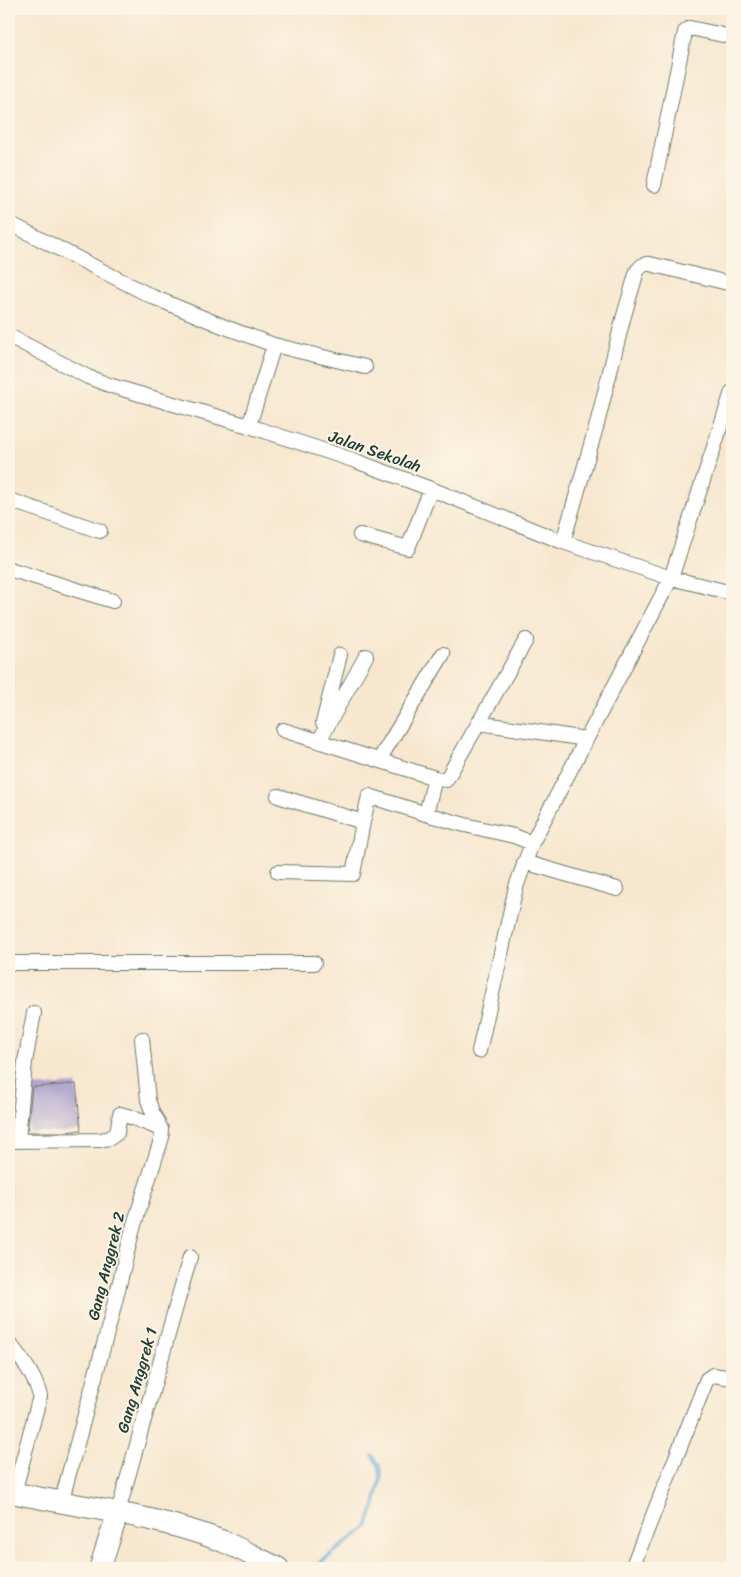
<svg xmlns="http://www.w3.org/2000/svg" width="741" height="1577" viewBox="0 0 741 1577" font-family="Sriracha,sans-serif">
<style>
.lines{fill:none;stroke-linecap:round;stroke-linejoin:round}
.stream{stroke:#5eaad7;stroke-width:4}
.building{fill:#aca2ce}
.street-casing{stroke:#6b786a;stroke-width:16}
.primary-casing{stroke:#6b786a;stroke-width:23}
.street{stroke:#fff;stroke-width:14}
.primary{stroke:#fff;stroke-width:21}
.labels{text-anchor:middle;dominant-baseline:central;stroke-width:4;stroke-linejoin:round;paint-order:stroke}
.street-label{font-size:16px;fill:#1f3d34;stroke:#fcf5e5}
</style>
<rect width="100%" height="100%" fill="#fcf5e5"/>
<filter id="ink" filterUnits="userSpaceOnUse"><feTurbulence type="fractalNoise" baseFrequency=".02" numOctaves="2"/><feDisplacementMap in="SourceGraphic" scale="10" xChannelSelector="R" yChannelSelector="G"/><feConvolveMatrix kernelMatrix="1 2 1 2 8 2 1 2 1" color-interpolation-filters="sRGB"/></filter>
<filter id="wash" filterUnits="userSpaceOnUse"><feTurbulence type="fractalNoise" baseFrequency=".0096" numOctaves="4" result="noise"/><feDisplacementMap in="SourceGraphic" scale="20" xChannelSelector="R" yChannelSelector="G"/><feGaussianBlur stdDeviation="1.12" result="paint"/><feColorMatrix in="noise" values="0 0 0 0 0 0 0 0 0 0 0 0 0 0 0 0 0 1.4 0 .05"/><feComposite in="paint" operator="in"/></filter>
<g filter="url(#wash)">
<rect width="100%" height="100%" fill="#f7e7cf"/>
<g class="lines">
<path class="stream" d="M 316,1568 L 318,1564 L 367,1527 L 375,1505 L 381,1477 L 379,1465 L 373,1456"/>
</g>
<g id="blocks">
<path class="building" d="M 76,1084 L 81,1130 L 65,1132 L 29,1132 L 28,1124 L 32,1087 Z"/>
</g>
</g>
<g filter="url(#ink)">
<use href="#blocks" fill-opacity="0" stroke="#6b786a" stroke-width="1"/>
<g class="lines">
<defs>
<path id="street" d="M 654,185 L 685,32 L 690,28 L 732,37
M 9,223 L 153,297 L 225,327 L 274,345
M 9,336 L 88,377 L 112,386 L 249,426 L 353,460 L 431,489 L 563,542 L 671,578 L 732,593
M 249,426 L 274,345 L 365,367
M 9,500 L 100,531
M 360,535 L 408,548 L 431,489
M 563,542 L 597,424 L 623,319 L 637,271 C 641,266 644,263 650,264 L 732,284
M 9,569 L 113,601
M 323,723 L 340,655
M 479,723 L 586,739
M 283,730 L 435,778 L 426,814 L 465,825 L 514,836 L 532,843
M 319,741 L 366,656
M 379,760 L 443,654
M 435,778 L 446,780 L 526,640
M 278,796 L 363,822
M 524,862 L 617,889
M 278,872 L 353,874 L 363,822 L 369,796 L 426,814
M 9,963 L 314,963
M 479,1051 L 516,887 L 532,843 L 671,578 L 732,392
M 18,1140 L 25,1062 L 34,1013
M 9,1141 L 100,1140 L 110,1138 L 117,1133 L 120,1114 L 131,1117 L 161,1129
M 9,1343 C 22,1359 35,1376 40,1396 L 14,1493
M 61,1503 L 111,1318 L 133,1228 L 162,1137 L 158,1122 L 153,1114 L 148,1100 L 142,1039
M 118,1512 L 190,1257
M 632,1568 L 707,1379 L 713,1375 L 732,1378"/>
<path id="primary" d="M 9,1492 C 80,1507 154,1515 222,1541 C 241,1549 259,1559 278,1568
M 100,1568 L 118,1512"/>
</defs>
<use href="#street" class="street-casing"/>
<use href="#primary" class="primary-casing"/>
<use href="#street" class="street"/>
<use href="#primary" class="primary"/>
</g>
</g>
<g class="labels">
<g class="street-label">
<text transform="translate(375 451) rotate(19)">Jalan Sekolah</text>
<text transform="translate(106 1266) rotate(-76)">Gang Anggrek 2</text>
<text transform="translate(137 1380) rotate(-74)">Gang Anggrek 1</text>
</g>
</g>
<rect width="741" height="1577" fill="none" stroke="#fcf5e5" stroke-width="30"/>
</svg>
